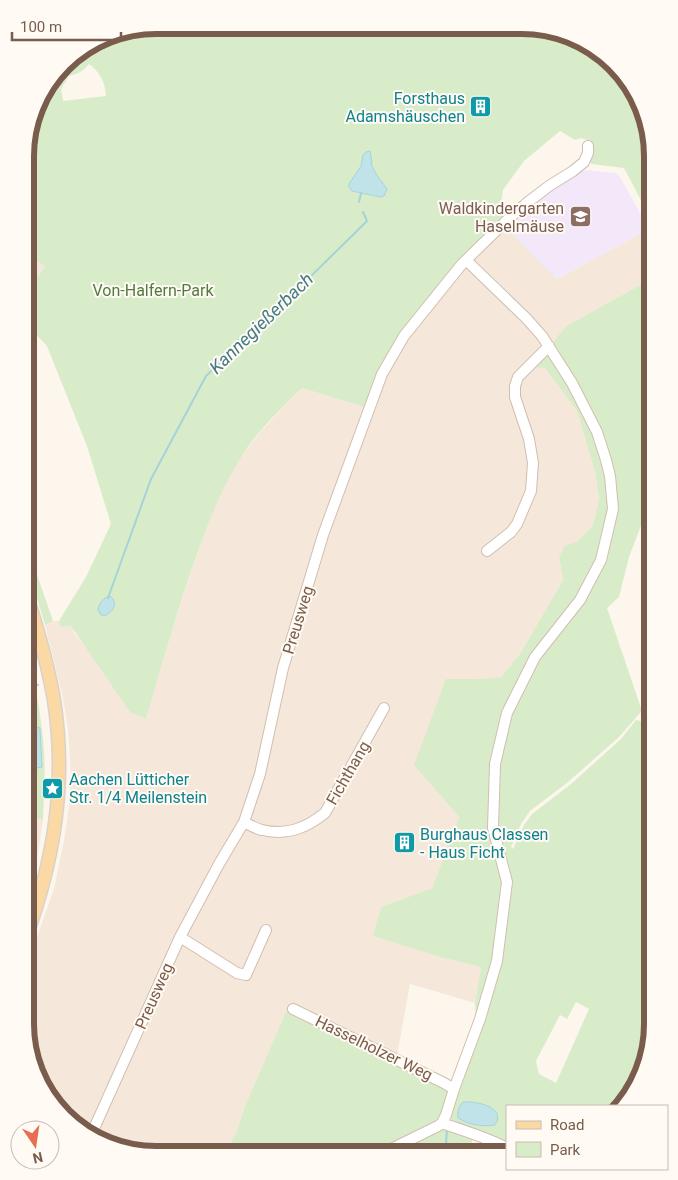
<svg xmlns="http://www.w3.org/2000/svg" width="678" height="1180" viewBox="0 0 678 1180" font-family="Roboto,sans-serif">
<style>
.residential{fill:#f5e8da}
.education{fill:#f3e8fa}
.green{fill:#d8ecc9;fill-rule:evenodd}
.water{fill:#bfe3e8;stroke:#a5d3da}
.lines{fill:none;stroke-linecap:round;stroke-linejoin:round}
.stream{stroke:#a5d3da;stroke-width:2}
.minor-casing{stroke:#d1beb0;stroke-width:12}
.major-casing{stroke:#dad1cd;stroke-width:15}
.minor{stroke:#fff;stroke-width:10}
.major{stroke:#fbd9a5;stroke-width:12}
.labels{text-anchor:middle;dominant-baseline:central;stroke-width:4;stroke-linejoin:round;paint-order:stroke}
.culture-label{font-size:16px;fill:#0d838f;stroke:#fffaf3;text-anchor:start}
.education-label{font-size:16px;fill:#785e54;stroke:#fffaf3;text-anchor:end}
.park-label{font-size:16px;fill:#537a41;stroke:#fffaf3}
.street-label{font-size:16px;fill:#7a5c4d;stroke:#fffaf3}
.water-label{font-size:18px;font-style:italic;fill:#437c86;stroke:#fffaf3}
.rim{fill:none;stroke:#7a5c4d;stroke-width:6}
</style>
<rect width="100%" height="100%" fill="#fdf6ec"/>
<path class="residential" d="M 506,227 L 557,279 L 649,229 L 653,232 L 653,278 L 568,325 L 549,351 L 535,367 L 545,367 L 577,411 L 595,472 L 599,498 L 593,525 L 578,541 L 559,557 L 563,580 L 520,654 L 501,677 L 479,679 L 414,765 L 459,817 L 432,888 L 381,907 L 444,958 L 481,967 L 475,1003 L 410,984 L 397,1056 L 289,1005 L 245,1106 L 236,1133 L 224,1154 L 138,1154 L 70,1123 L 32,1066 L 25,1024 L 25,971 L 54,889 L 64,840 L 69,806 L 71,774 L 68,730 L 63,698 L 45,625 L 53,621 L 59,621 L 62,627 L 71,626 L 75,634 L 146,719 L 172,629 L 204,533 L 223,487 L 240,458 L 261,431 L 302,388 L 367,408 L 403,343 L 467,263 Z
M 26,239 L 45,266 L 39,275 L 34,278 L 26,274 Z
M 25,816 L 43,820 L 34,879 L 25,877 Z"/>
<path class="education" d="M 586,170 L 616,173 L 620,177 L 649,229 L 557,279 L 506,227 L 529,206 L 563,181 L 582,171 Z
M 26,238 L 42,250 L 26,271 Z"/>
<path class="green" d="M 156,25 L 547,27 L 608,57 L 646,114 L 653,156 L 653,223 L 624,168 L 592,164 L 589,162 L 592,148 L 591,141 L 581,138 L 575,140 L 560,131 L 524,161 L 503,190 L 501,203 L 503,214 L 508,214 L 425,303 L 367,408 L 302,388 C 280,410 256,432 240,459 C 217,496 203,536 189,577 C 173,624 160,672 146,719 L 130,712 L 71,626 L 61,627 L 59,621 L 86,577 L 111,524 L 87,446 L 47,346 L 26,324 L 26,274 L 34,278 L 39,275 L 45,266 L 36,260 L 34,251 L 26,239 L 26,139 L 39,98 L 69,58 L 106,35 ZM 89,64 C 100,72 105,82 106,96 L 63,101 L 61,88 L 67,80 L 68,76 C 77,74 83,72 89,64 ZM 370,151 L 372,162 L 371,164 L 376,174 L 387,189 L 377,197 L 352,191 L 363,158 Z
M 653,278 L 653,494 L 629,557 L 619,597 L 607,608 L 642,711 L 619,737 L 568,782 L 530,811 L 521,824 L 511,847 L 513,849 L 524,825 L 532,814 L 571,784 L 621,739 L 636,720 L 653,724 L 653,1033 L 630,1095 L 626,1095 L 626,1104 L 622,1106 L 507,1106 L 507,1146 L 457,1124 L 451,1120 L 451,1115 L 476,1017 L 475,1003 L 481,967 L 444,958 L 373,936 L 381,907 L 432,888 L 459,817 L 414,765 L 446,679 L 479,679 L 501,677 L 520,654 L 563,580 L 559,557 L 565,546 L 578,541 L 593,525 L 599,498 L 595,472 L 577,411 L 545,368 L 534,367 L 549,351 L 557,337 L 568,325 ZM 576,1002 L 589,1009 L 556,1083 L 539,1074 L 536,1061 L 560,1015 L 567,1019 ZM 463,1102 L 476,1102 L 493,1108 L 497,1122 L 495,1125 C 485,1127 474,1124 464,1121 L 458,1109 Z
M 26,543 L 53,621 L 45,625 L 26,561 Z
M 25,672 L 33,675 C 37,696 41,717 43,739 C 46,766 44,793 43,820 L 25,816 ZM 37,727 L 40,728 L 42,767 L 32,768 L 29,734 L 31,730 Z
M 25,877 L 34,879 L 25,909 Z
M 288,1007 L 450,1090 L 439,1122 L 372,1155 L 224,1154 L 236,1133 L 245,1106 Z
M 444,1126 L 474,1136 L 467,1155 L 383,1155 Z"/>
<path class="water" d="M 370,151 L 372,163 L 371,164 L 376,174 L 387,189 L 384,196 L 380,197 L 352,191 L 349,187 L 349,184 L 361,166 L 363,155 L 366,152 Z
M 110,596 C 119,604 113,612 104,616 L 101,615 L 98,610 C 99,603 103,598 110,596 Z
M 37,727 L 40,728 L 42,767 L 32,769 L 29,733 L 31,730 Z
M 463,1102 C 475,1101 507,1106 495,1125 C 484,1127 468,1125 458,1118 C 457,1112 459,1106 463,1102 Z"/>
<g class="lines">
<path class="stream" d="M 359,202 L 361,193
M 108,598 L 151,479 L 206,376 L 224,359 L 229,351 L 236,342 L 264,321 L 304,283 L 367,221 L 363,212
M 25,695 L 32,692 L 30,688 L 32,685 L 38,685
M 25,772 L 32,769
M 458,1123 L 477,1130
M 446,1144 L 447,1129"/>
<defs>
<path id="minor" d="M 487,551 L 511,532 L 517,524 L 531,491 L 533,463 L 529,439 L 515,397 L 515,386 L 518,377 L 549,346
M 244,822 C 250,825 256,829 262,830 C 287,836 306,828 325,813 L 384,708
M 180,937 L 237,973 L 246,975 L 266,930
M 293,1009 L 444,1083 L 454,1089
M 442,1123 C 464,1131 486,1137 507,1148
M 92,1133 L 180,937 L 219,864 L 244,822 L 260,774 L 283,668 L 323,535 L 382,374 L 404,336 L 462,264 L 506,221 L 528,202 L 549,186 L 573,171 L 584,162 L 588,153 L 588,146
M 379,1155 L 438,1126 L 442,1123 L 446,1115 L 454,1089 L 480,1019 L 497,961 L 507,882 L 493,828 L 495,764 L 507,713 L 535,657 L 580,600 L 601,560 L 613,509 L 610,476 L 606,460 L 597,432 L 572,383 L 542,336 L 526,318 L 466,260"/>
<path id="major" d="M 25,940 C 54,861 67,784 54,700 C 48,665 37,627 26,593"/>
</defs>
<use href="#minor" class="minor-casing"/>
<use href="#major" class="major-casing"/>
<use href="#minor" class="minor"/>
<use href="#major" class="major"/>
</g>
<defs>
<symbol id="building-square" viewBox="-11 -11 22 22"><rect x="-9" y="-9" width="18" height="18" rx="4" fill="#0f9aa8" stroke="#fffaf3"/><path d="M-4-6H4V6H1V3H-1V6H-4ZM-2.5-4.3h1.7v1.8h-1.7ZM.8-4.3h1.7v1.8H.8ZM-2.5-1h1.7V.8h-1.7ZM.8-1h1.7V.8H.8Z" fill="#fff"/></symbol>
<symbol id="school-square" viewBox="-11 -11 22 22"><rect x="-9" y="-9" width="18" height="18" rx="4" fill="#8d6e63" stroke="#fffaf3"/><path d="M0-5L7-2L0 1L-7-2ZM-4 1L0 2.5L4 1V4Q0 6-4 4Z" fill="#fff"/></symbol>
<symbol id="sight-square" viewBox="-11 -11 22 22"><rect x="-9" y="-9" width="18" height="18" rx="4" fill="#0f9aa8" stroke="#fffaf3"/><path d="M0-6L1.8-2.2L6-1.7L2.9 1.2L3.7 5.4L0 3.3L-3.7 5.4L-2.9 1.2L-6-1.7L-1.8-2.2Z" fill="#fff"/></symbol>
</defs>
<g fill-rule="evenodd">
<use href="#building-square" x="468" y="94" width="25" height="25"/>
<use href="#school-square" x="568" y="204" width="25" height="25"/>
<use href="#sight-square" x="40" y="776" width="25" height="25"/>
<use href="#building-square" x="392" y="830" width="25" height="25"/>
</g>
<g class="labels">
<g class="culture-label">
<text x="465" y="98" text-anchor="end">Forsthaus<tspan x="465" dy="18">Adamshäuschen</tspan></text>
<text x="69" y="779">Aachen Lütticher<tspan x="69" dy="18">Str. 1/4 Meilenstein</tspan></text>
<text x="420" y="834">Burghaus Classen<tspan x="420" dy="18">- Haus Ficht</tspan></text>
</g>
<g class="education-label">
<text x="564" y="208">Waldkindergarten<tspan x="564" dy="18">Haselmäuse</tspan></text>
</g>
<g class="park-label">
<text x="153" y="290">Von-Halfern-Park</text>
</g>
<g class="street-label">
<text transform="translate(298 620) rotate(-73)">Preusweg</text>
<text transform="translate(348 773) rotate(-60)">Fichthang</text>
<text transform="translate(154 996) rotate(-66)">Preusweg</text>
<text transform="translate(374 1048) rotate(26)">Hasselholzer Weg</text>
</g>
<g class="water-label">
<text transform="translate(261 323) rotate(-44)">Kannegießerbach</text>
</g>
</g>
<path d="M0 0H678V1180H0ZM156 34H522A122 122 0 0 1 644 156V1024A122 122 0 0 1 522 1146H156A122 122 0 0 1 34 1024V156A122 122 0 0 1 156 34Z" fill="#fffaf3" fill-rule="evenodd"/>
<path class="rim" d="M156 34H522A122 122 0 0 1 644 156V1024A122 122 0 0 1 522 1146H156A122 122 0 0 1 34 1024V156A122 122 0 0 1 156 34Z"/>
<rect x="506" y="1105" width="162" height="65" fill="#fffaf3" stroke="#cabbb1"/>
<rect x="516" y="1121" width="25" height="8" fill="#fbd9a5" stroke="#cabbb1"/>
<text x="550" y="1130" font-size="15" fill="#7a5c4d">Road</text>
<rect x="516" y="1142" width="25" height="15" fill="#d8ecc9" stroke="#cabbb1"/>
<text x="550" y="1155" font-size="15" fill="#7a5c4d">Park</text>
<g transform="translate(35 1145) rotate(167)"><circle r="24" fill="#fffaf3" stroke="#cabbb1"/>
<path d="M0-4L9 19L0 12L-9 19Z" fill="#e76f51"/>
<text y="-8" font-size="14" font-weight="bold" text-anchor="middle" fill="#7a5c4d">N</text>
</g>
<path d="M12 32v8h109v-8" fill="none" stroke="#7a5c4d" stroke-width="2.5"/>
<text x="20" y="32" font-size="15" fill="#7a5c4d" stroke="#fffaf3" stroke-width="4" paint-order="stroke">100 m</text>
</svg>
